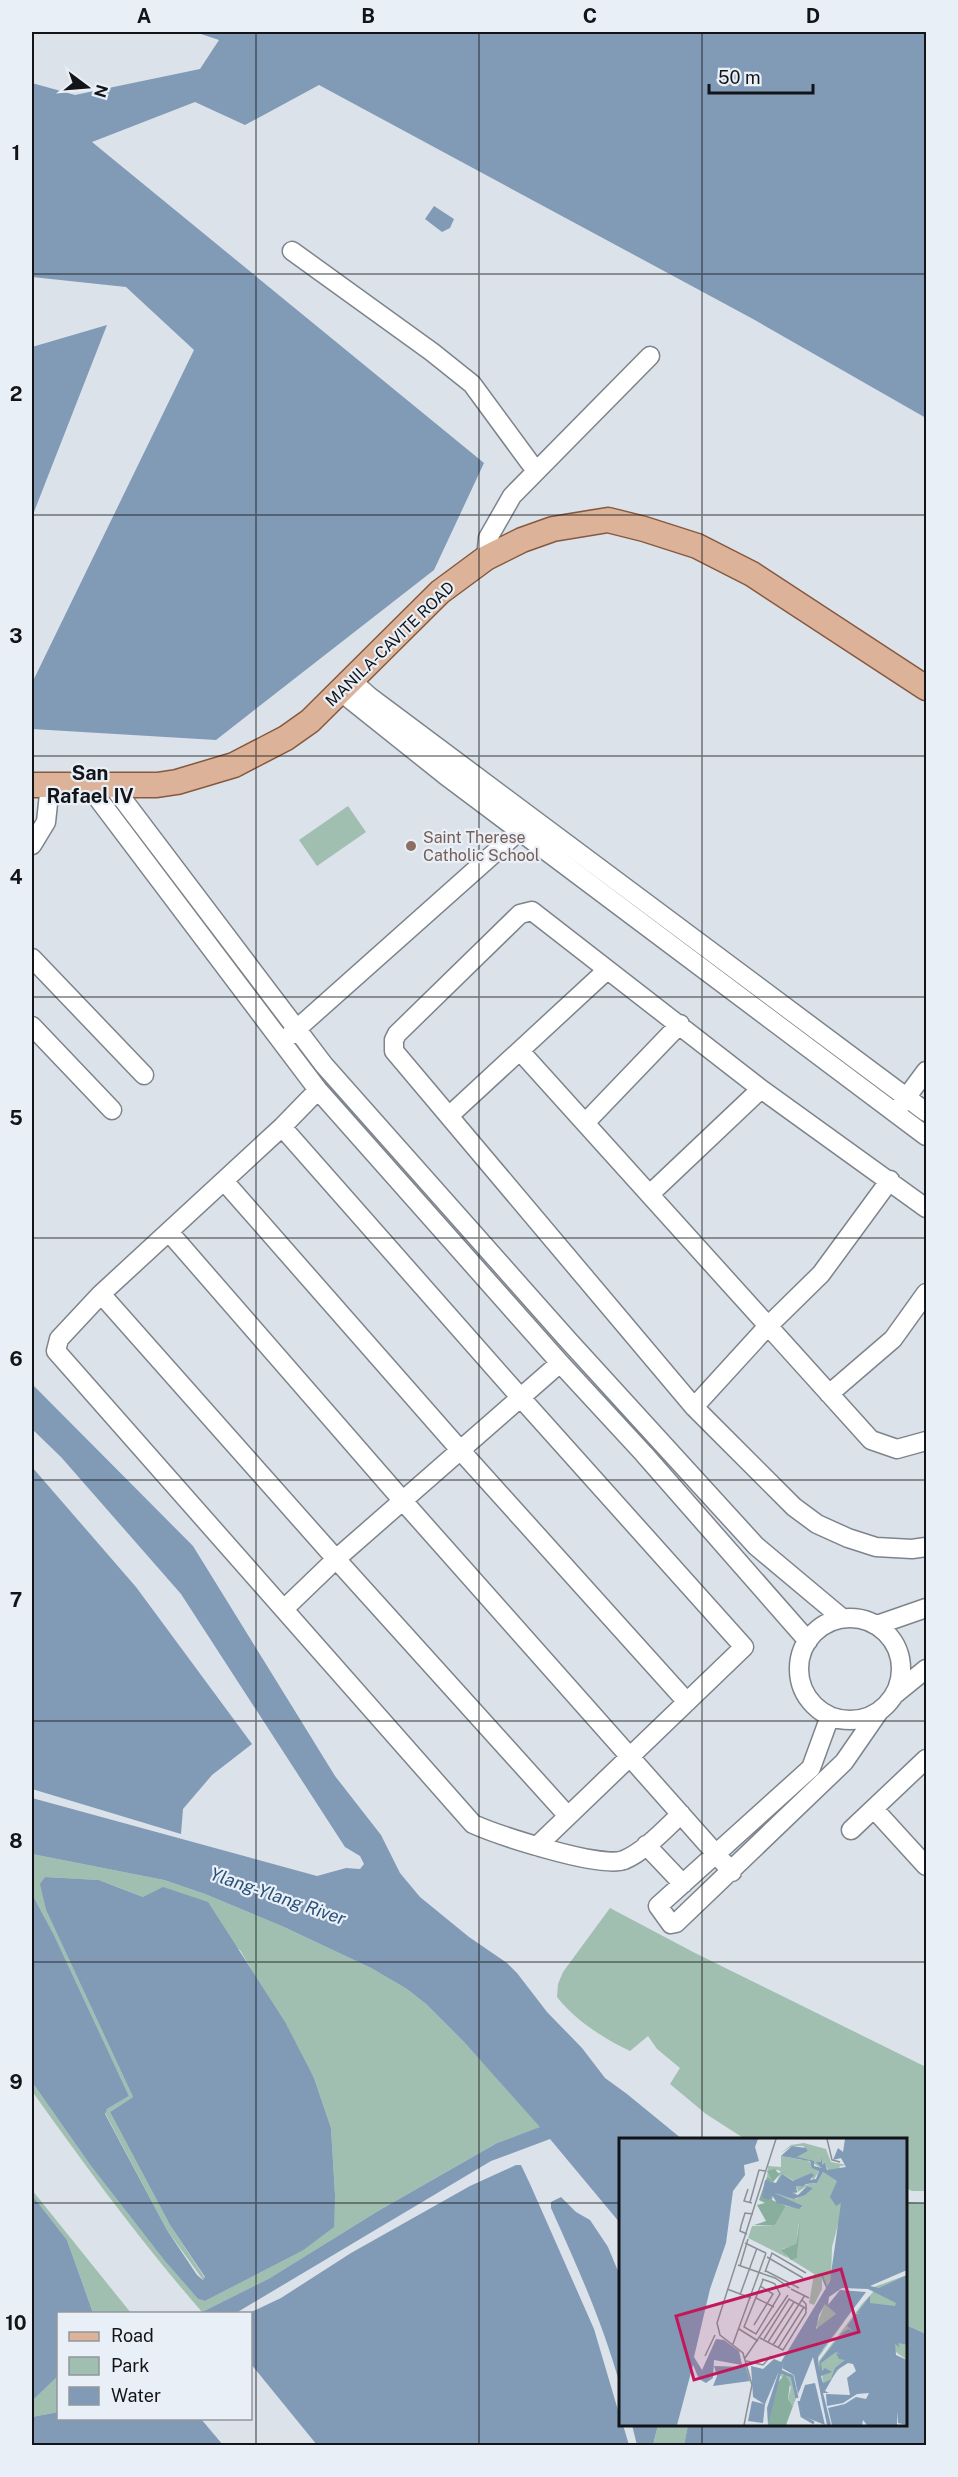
<svg xmlns="http://www.w3.org/2000/svg" width="958" height="2477" viewBox="0 0 958 2477" font-family="'Public Sans',sans-serif">
<style>
.green{fill:#a0bfb0}
.water{fill:#819ab6}
.lines{fill:none;stroke-linecap:round;stroke-linejoin:round}
.minor-casing{stroke:#7e848b;stroke-width:21}
.major-casing{stroke:#86593e;stroke-width:27}
.minor{stroke:#fff;stroke-width:18}
.major{stroke:#dcb298;stroke-width:24}
.grid{fill:none;stroke:#121417;stroke-width:1.5;stroke-opacity:0.55}
.education-dot{fill:#8d6e63;stroke:#e8eff7;stroke-width:2}
.labels{text-anchor:middle;dominant-baseline:central;stroke-width:4.5;stroke-linejoin:round;paint-order:stroke}
.street-label{font-size:16px;fill:#121417;stroke:#e8eff7}
.education-label{font-size:16px;fill:#785e54;stroke:#e8eff7;text-anchor:start}
.water-label{font-size:18px;font-style:italic;fill:#2a5178;stroke:#e8eff7}
.quarter-label{font-size:20px;font-weight:bold;fill:#121417;stroke:#e8eff7}
.inset-river{fill:none;stroke:#819ab6;stroke-width:3}
.inset-road{fill:none;stroke:#8b9096;stroke-width:1.5}
.view{fill:#c2185b;fill-opacity:0.15;stroke:#c2185b;stroke-width:3}
.inset-edge{fill:none;stroke:#121417;stroke-width:3}
.neatline{fill:none;stroke:#121417;stroke-width:2}
.grid-label{font-size:20px;text-anchor:middle;font-weight:bold;fill:#121417}
</style>
<rect width="100%" height="100%" fill="#dbe2ea"/>
<path class="green" d="M 348,806 L 366,832 L 317,866 L 299,840 Z
M 32,1854 L 164,1880 L 205,1894 L 284,1927 L 371,1968 L 407,1989 L 426,2004 L 464,2042 L 541,2127 L 497,2143 L 378,2211 L 270,2278 L 202,2312 C 141,2242 86,2167 32,2091 L 32,2082 L 91,2166 L 164,2260 L 198,2299 L 205,2301 L 302,2251 L 335,2195 L 331,2128 L 314,2078 L 240,1950 L 143,1897 L 115,1886 L 99,1880 L 45,1877 L 41,1884 L 46,1910 L 133,2097 L 110,2112 L 170,2225 L 205,2278 L 203,2280 L 167,2230 L 105,2113 L 107,2109 L 129,2096 L 54,1935 L 32,1894 Z
M 610,1908 L 695,1953 L 926,2067 L 926,2191 L 912,2191 L 906,2188 L 906,2140 L 745,2139 L 706,2114 L 670,2084 L 680,2068 L 657,2049 L 648,2036 L 630,2051 C 603,2038 576,2021 557,1997 L 558,1984 L 563,1972 Z
M 32,2190 L 131,2313 L 93,2313 L 67,2240 L 32,2195 Z
M 906,2202 L 926,2203 L 926,2334 L 906,2325 Z
M 58,2376 L 58,2412 L 32,2417 L 32,2401 Z
M 658,2425 L 688,2425 L 684,2445 L 653,2446 Z"/>
<path class="water" d="M 195,32 L 926,32 L 926,418 L 753,319 L 319,85 L 245,125 L 195,102 L 92,142 L 484,463 L 434,570 L 216,740 L 32,729 L 32,683 L 194,350 L 126,287 L 32,277 L 32,83 L 75,95 L 200,69 L 219,40 Z
M 434,206 L 454,219 L 450,228 L 442,232 L 425,219 Z
M 107,325 L 32,517 L 32,347 Z
M 32,1384 L 193,1546 L 335,1776 L 381,1835 L 400,1873 L 420,1897 L 469,1937 L 507,1963 L 517,1973 L 547,2012 L 582,2048 L 605,2078 L 627,2094 L 682,2139 L 620,2140 L 620,2223 L 550,2139 L 491,2161 L 236,2313 L 204,2313 L 202,2312 L 270,2278 L 378,2211 L 497,2143 L 540,2127 L 464,2042 L 426,2004 L 407,1989 L 371,1968 L 284,1927 L 205,1894 L 164,1880 L 32,1854 L 32,1798 L 317,1876 L 346,1868 L 360,1869 L 364,1864 L 360,1856 L 345,1847 L 181,1594 L 61,1457 L 32,1429 Z
M 32,1467 L 136,1587 L 252,1744 L 212,1775 L 183,1809 L 181,1834 L 32,1789 Z
M 45,1877 L 99,1880 L 143,1897 L 163,1887 L 208,1902 L 285,2022 L 314,2078 L 331,2128 L 335,2195 L 334,2227 L 302,2251 L 205,2301 L 198,2299 L 164,2260 L 91,2166 L 32,2082 L 32,1894 L 54,1935 L 129,2096 L 107,2109 L 105,2114 L 167,2230 L 197,2275 L 203,2280 L 205,2277 L 170,2225 L 110,2112 L 133,2097 L 46,1910 L 40,1884 Z
M 516,2165 L 521,2165 L 530,2184 L 594,2329 L 620,2417 L 620,2424 L 623,2425 L 629,2445 L 317,2445 L 251,2364 L 250,2314 L 249,2313 L 281,2298 L 351,2253 L 470,2186 Z
M 32,2195 L 67,2240 L 93,2313 L 58,2314 L 58,2376 L 32,2401 Z
M 561,2197 L 576,2212 L 590,2220 L 608,2247 L 620,2276 L 620,2385 C 603,2323 577,2266 551,2208 L 551,2202 Z
M 906,2325 L 926,2334 L 926,2445 L 684,2445 L 688,2425 L 906,2424 Z
M 58,2412 L 58,2418 L 201,2419 L 223,2445 L 32,2445 L 32,2417 Z
M 632,2425 L 658,2425 L 653,2445 L 637,2445 Z"/>
<g class="lines">
<defs>
<path id="minor" d="M 292,251 L 432,352 L 472,384 L 536,471
M 486,558 L 488,538 L 512,496 L 650,356
M 352,681 L 370,697 L 926,1112
M 341,692 L 445,775 L 926,1136
M 87,784 L 318,1090 L 560,1363 L 644,1454 L 808,1641
M 112,785 L 324,1065 L 568,1340 L 756,1546 L 842,1618
M 32,845 L 46,822 L 50,785
M 32,958 L 144,1075
M 32,1026 L 112,1110
M 290,1035 L 527,824
M 520,1051 L 871,1440 L 897,1449 L 926,1441
M 318,1090 L 282,1127 L 101,1294 L 59,1339 L 56,1351 L 473,1824 C 498,1835 600,1869 624,1860 C 645,1851 664,1830 681,1814
M 900,1106 L 926,1071
M 450,1115 L 607,970
M 585,1123 L 680,1024
M 282,1127 L 521,1398 L 744,1647 L 537,1846
M 224,1181 L 461,1451 L 687,1702
M 650,1194 L 761,1089
M 926,1208 L 761,1089 L 532,911 L 520,914 L 397,1034 L 394,1040 L 394,1051 L 694,1407 L 794,1507 L 817,1524 L 848,1538 L 876,1547 L 912,1549 L 926,1547
M 169,1232 L 403,1501 L 732,1872
M 101,1294 L 336,1559 L 568,1816
M 829,1394 L 893,1339 L 926,1293
M 694,1407 L 767,1327 L 821,1274 L 890,1180
M 284,1609 L 336,1559 L 560,1363
M799 1669a51 51 0 1 1 102 0a51 51 0 1 1-102 0Z
M 877,1625 L 926,1608
M 894,1695 L 926,1669
M 830,1716 L 811,1768 L 658,1906 L 671,1924 L 676,1923 L 844,1762 L 880,1710
M 874,1809 L 926,1866
M 851,1830 L 926,1759
M 646,1845 L 683,1884"/>
<path id="major" d="M 32,785 L 157,785 L 177,782 L 234,765 L 286,738 L 310,721 L 440,592 L 486,558 L 522,540 L 553,529 L 608,520 L 644,529 L 697,546 L 752,574 L 926,688"/>
</defs>
<use href="#minor" class="minor-casing"/>
<use href="#major" class="major-casing"/>
<use href="#minor" class="minor"/>
<use href="#major" class="major"/>
</g>
<path class="grid" d="M 256,32 L 256,2446M 479,32 L 479,2446M 702,32 L 702,2140M 32,274 L 926,274M 32,515 L 926,515M 32,756 L 926,756M 32,997 L 926,997M 32,1238 L 926,1238M 32,1480 L 926,1480M 32,1721 L 926,1721M 32,1962 L 926,1962M 32,2203 L 620,2203M 906,2203 L 926,2203M 702,2424 L 702,2446"/>
<circle class="education-dot" cx="411" cy="846" r="6"/>
<g class="labels">
<g class="street-label">
<text transform="translate(390 644) rotate(-44)">MANILA-CAVITE ROAD</text>
</g>
<g class="education-label">
<text x="423" y="837">Saint Therese<tspan x="423" dy="18">Catholic School</tspan></text>
</g>
<g class="water-label">
<text transform="translate(278 1896) rotate(19)">Ylang-Ylang River</text>
</g>
<g class="quarter-label">
<text x="90" y="773">San<tspan x="90" dy="23">Rafael IV</tspan></text>
</g>
</g>
<g transform="translate(619 2138)">
<rect width="288" height="288" fill="#dbe2ea"/>
<path d="M 234,1 L 260,1 L 258,19 L 253,26 L 257,29 L 254,34 L 263,33 L 257,58 L 259,86 L 270,49 L 278,54 L 278,62 L 288,78 L 288,122 L 238,119 L 217,128 L 219,118 L 241,106 L 216,118 L 220,83 L 213,109 L 212,140 L 208,148 L 203,139 L 203,151 L 195,167 L 190,165 L 195,136 L 171,121 L 178,120 L 180,83 L 177,107 L 163,111 L 169,120 L 129,100 L 133,88 L 156,87 L 167,68 L 184,70 L 155,55 L 177,61 L 194,50 L 188,48 L 174,57 L 172,55 L 179,53 L 177,48 L 198,45 L 204,34 L 217,42 L 214,34 L 224,31 L 223,50 L 244,10 L 230,24 L 226,15 ZM 185,5 L 207,11 L 212,24 L 228,27 L 221,28 L 219,33 L 209,32 L 206,26 L 202,30 L 187,21 L 200,33 L 194,43 L 192,35 L 175,43 L 163,36 L 157,45 L 162,34 L 159,32 L 148,33 L 153,36 L 153,42 L 149,43 L 148,40 L 149,28 L 162,29 L 162,18 L 184,22 L 178,19 L 189,13 L 184,8 L 173,8 L 162,15 L 172,7 ZM 288,137 L 276,205 L 281,210 L 278,204 L 288,207 L 288,222 L 255,198 L 241,198 L 225,217 L 230,219 L 218,215 L 227,222 L 212,241 L 204,245 L 203,233 L 198,232 L 200,223 L 243,166 L 255,153 L 276,164 L 255,149 ZM 276,168 L 274,198 L 266,203 L 254,180 ZM 206,165 L 225,184 L 199,220 L 198,186 ZM 217,177 L 224,184 L 204,212 L 198,192 ZM 162,231 L 174,238 L 178,258 L 174,268 L 169,261 L 172,249 L 161,237 Z" fill="#a0bfb0" fill-rule="evenodd"/>
<path d="M 156,31 L 159,35 L 174,33 L 162,35 L 154,44 L 148,43 L 156,48 L 153,62 L 167,68 L 156,87 L 135,87 L 147,83 L 138,67 L 146,65 L 140,62 L 148,39 L 153,42 L 148,33 ZM 181,83 L 178,120 L 172,122 L 162,112 L 177,106 ZM 166,236 L 171,245 L 169,261 L 174,268 L 167,287 L 149,287 L 156,248 Z" fill="#88af9d"/>
<path d="M 0,1 L 139,1 L 136,9 L 140,23 L 125,27 L 126,37 L 114,53 L 107,105 L 91,151 L 75,219 L 83,232 L 97,201 L 105,202 L 120,213 L 123,227 L 95,222 L 94,240 L 87,245 L 80,241 L 74,227 L 58,287 L 0,287 ZM 226,1 L 288,1 L 288,132 L 251,148 L 260,150 L 288,137 L 288,207 L 279,205 L 281,210 L 276,206 L 277,217 L 288,222 L 288,287 L 279,285 L 278,273 L 278,287 L 248,287 L 244,282 L 243,287 L 213,287 L 209,270 L 226,266 L 237,259 L 247,261 L 250,255 L 238,256 L 224,265 L 208,268 L 207,256 L 231,257 L 228,240 L 237,233 L 234,226 L 229,225 L 218,232 L 206,253 L 210,255 L 204,255 L 212,287 L 208,287 L 194,219 L 179,256 L 175,237 L 163,230 L 165,223 L 149,287 L 148,270 L 160,233 L 146,266 L 144,285 L 129,283 L 133,263 L 145,266 L 134,259 L 132,228 L 144,231 L 155,221 L 162,224 L 207,150 L 204,143 L 202,136 L 198,136 L 203,135 L 208,148 L 211,143 L 222,65 L 217,68 L 211,59 L 218,43 L 204,34 L 198,45 L 187,46 L 180,51 L 183,48 L 177,48 L 178,54 L 173,55 L 179,57 L 188,48 L 194,50 L 186,57 L 175,61 L 155,55 L 184,68 L 180,71 L 158,65 L 153,57 L 150,62 L 143,59 L 146,42 L 157,45 L 163,36 L 174,43 L 192,35 L 195,37 L 191,42 L 197,41 L 200,33 L 193,30 L 191,23 L 162,18 L 173,8 L 187,10 L 189,13 L 178,19 L 195,23 L 195,28 L 203,30 L 197,24 L 202,24 L 203,19 L 203,27 L 206,25 L 208,32 L 227,29 L 222,20 L 214,22 L 219,10 L 224,14 ZM 223,150 L 249,151 L 277,165 L 276,168 L 251,165 L 251,158 L 238,175 L 242,176 L 237,176 L 228,188 L 235,194 L 229,191 L 223,195 L 201,223 L 200,233 L 199,218 L 247,154 L 221,152 L 209,167 L 210,159 ZM 206,166 L 217,176 L 197,191 L 200,177 ZM 217,214 L 222,216 L 217,215 L 220,221 L 226,222 L 216,230 L 212,241 L 204,245 L 202,238 L 213,234 L 206,230 L 203,233 L 202,225 ZM 95,228 L 127,229 L 131,243 L 94,248 L 98,238 ZM 196,245 L 206,287 L 184,278 L 181,262 L 186,247 Z" fill="#819ab6" fill-rule="evenodd"/>
<path class="inset-river" d="M 160,233 L 173,238 L 178,260M 180,263 L 183,278 L 195,285"/>
<path class="inset-road" d="M 208,1 L 213,22 L 221,24M 129,51 L 125,63 L 133,65M 131,64 L 140,32 L 146,33M 128,96 L 121,93 L 122,88 L 126,75 L 134,76M 126,105 L 147,115M 148,119 L 184,140M 119,127 L 156,140 L 171,150M 121,128 L 129,101M 147,133 L 180,150M 146,134 L 153,115 L 187,135M 143,141 L 154,145 L 156,146 L 161,156 L 137,196 L 125,189 L 144,142M 108,151 L 132,160M 172,151 L 190,160M 121,157 L 138,110M 137,160 L 155,169M 135,187 L 154,156 L 141,148M 120,191 L 139,203M 141,200 L 164,212 L 187,175 L 187,166 L 183,162M 145,201 L 170,161 L 188,171M 149,204 L 175,164M 114,206 L 147,115M 154,207 L 186,157M 159,210 L 185,169M 86,218 L 96,197M 126,220 L 169,157M 127,223 L 144,227 L 152,218M 125,287 L 133,247 L 124,215 L 101,197 L 98,185 L 157,1"/>
<path class="view" d="M 222,131 L 240,194 L 75,242 L 57,178 Z"/>
<rect width="288" height="288" class="inset-edge"/>
</g>
<rect width="958" height="2477" fill="none" stroke="#e8eff7" stroke-width="66"/>
<rect x="57" y="2312" width="195" height="108" fill="#e8eff7" stroke="#92979d" stroke-width="1.5"/>
<rect x="69" y="2332" width="30" height="9" fill="#dcb298" stroke="#92979d" stroke-width="1.5"/>
<text x="111" y="2342" font-size="18" fill="#121417">Road</text>
<rect x="69" y="2357" width="30" height="18" fill="#a0bfb0" stroke="#92979d" stroke-width="1.5"/>
<text x="111" y="2372" font-size="18" fill="#121417">Park</text>
<rect x="69" y="2387" width="30" height="18" fill="#819ab6" stroke="#92979d" stroke-width="1.5"/>
<text x="111" y="2402" font-size="18" fill="#121417">Water</text>
<g transform="translate(87 87) rotate(106)" stroke="#e8eff7" stroke-width="4.5" paint-order="stroke">
<path d="M0-4.5L10 22L0 15L-10 22Z" fill="#121417"/>
<text y="-9" font-size="16" font-weight="bold" text-anchor="middle" fill="#121417">N</text>
</g>
<path d="M709 84v9h104v-9" fill="none" stroke="#121417" stroke-width="3"/>
<text x="718" y="84" font-size="18" fill="#121417" stroke="#e8eff7" stroke-width="4.5" paint-order="stroke">50 m</text>
<rect x="33" y="33" width="892" height="2411" class="neatline"/>
<g class="grid-label">
<text x="144" y="23">A</text>
<text x="368" y="23">B</text>
<text x="590" y="23">C</text>
<text x="813" y="23">D</text>
<text x="16" y="160">1</text>
<text x="16" y="401">2</text>
<text x="16" y="643">3</text>
<text x="16" y="884">4</text>
<text x="16" y="1125">5</text>
<text x="16" y="1366">6</text>
<text x="16" y="1607">7</text>
<text x="16" y="1848">8</text>
<text x="16" y="2089">9</text>
<text x="16" y="2330">10</text>
</g>
</svg>
